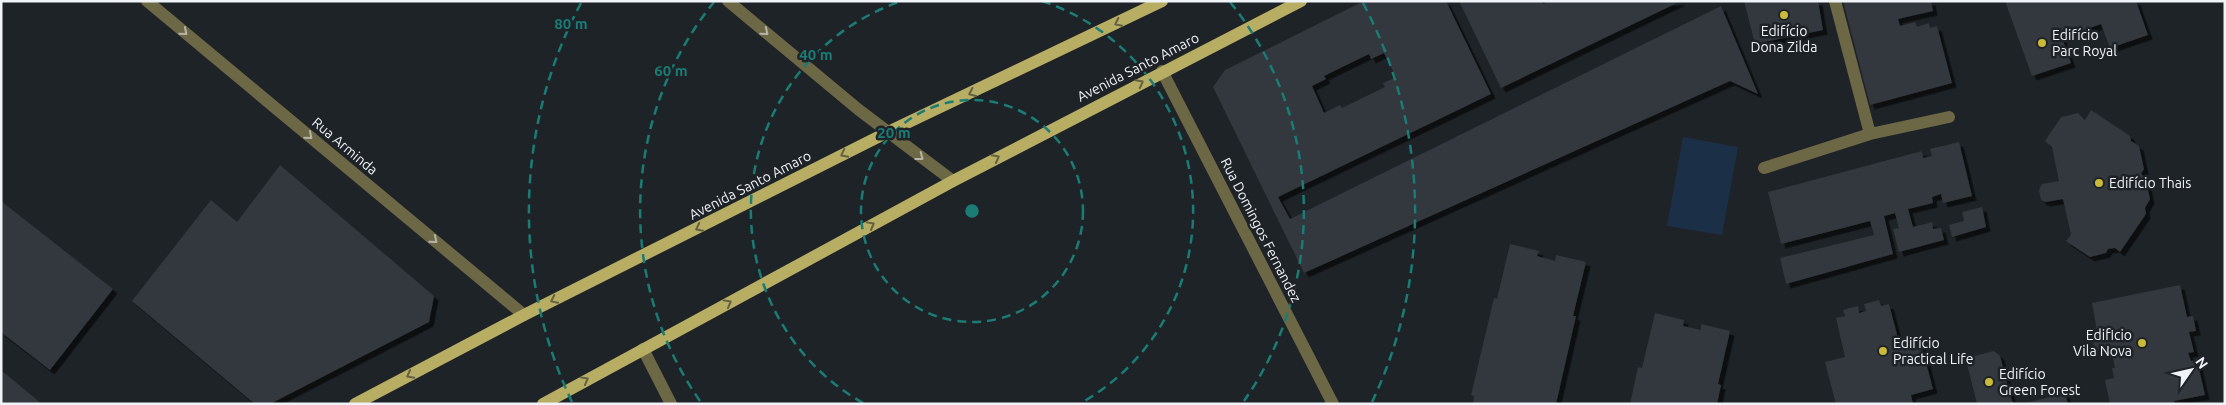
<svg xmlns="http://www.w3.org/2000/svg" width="2226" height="405" viewBox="0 0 2226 405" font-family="Ubuntu,sans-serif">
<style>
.green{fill:#1b2f46}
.building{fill:#32373c;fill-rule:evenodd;filter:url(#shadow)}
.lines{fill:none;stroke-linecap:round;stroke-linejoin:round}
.street{stroke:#6c6745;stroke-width:12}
.primary{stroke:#b7ad63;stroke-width:12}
.oneway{stroke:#636143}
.oneway2{stroke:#b5b4a7}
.ring{fill:none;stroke:#1a7c75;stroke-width:2.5;stroke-dasharray:9 6}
.poi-dot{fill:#cbba39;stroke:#1e2328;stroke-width:2}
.labels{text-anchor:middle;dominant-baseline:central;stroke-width:5;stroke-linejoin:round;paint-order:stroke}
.poi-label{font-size:14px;fill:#f0f3f7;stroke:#1e2328;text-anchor:start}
.street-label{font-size:14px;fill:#f0f3f7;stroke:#1e2328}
.centre{fill:#1a7c75;stroke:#1e2328;stroke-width:2.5}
.ring-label{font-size:15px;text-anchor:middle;font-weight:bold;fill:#1a7c75;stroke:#1e2328;stroke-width:5;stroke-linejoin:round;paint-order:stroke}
</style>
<defs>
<filter id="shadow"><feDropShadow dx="4.5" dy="4.5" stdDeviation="0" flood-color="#0009"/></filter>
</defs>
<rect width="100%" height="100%" fill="#1e2328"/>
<path class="green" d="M 1683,137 L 1738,147 L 1722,235 L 1667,226 Z"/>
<path class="building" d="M 1364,1 L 1446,1 L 1491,94 L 1278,197 L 1290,219 L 1721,6 L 1758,94 L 1730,81 L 1304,273 L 1213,87 L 1225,70 ZM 1384,53 L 1396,77 L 1383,83 L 1385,87 L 1342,108 L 1340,105 L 1324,113 L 1312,86 L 1326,79 L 1324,76 L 1369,54 L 1371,59 Z
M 1459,1 L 1542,1 L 1543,4 L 1548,1 L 1681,1 L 1501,88 Z
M 1744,1 L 1818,1 L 1823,30 L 1755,44 Z
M 1843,1 L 1931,1 L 1933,11 L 1898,19 L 1900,26 L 1915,22 L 1917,27 L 1929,23 L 1930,28 L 1937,26 L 1952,83 L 1870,105 Z
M 2005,1 L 2136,1 L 2148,35 L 2110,48 L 2101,24 L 2062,38 L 2071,63 L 2032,76 Z
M 2091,110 L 2130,136 L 2131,141 L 2139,146 L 2144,169 L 2141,174 L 2145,177 L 2150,199 L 2145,208 L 2146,214 L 2120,252 L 2115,248 L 2108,249 L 2106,253 L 2090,257 L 2066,241 L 2071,235 L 2063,199 L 2046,202 L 2041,200 L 2039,190 L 2042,184 L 2059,181 L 2052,147 L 2045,141 L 2061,117 L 2078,113 L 2085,120 Z
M 1959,142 L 1972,196 L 1943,203 L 1941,194 L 1932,197 L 1933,203 L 1908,209 L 1913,227 L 1932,222 L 1933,229 L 1941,228 L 1944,240 L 1899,252 L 1893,229 L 1899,228 L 1895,213 L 1884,216 L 1893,254 L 1786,284 L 1780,258 L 1874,235 L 1870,221 L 1781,244 L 1768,192 L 1922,151 L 1923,158 L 1932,156 L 1930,149 Z
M 280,165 L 434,296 L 429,322 L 270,404 L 255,404 L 132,301 L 211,200 L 237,222 Z
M 1,201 L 113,289 L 50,370 L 1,332 Z
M 1982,207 L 1986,227 L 1952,237 L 1949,225 L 1964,221 L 1962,212 Z
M 1510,244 L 1539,251 L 1537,256 L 1555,261 L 1556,255 L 1586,262 L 1573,316 L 1576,316 L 1556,404 L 1473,404 L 1474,396 L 1471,395 L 1494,298 L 1497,299 Z
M 2180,285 L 2187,317 L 2193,316 L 2196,331 L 2189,332 L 2194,352 L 2188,353 L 2191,361 L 2197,360 L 2205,395 L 2174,401 L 2175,404 L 2110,404 L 2105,380 L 2114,378 L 2112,368 L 2115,368 L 2111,348 L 2095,351 L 2092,337 L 2098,336 L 2092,303 Z
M 1879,300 L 1881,306 L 1889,304 L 1900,346 L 1920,340 L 1933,389 L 1911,395 L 1913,404 L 1836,404 L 1825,362 L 1845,357 L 1836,318 L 1845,316 L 1843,310 L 1858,306 L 1859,313 L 1866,311 L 1864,304 Z
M 1655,313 L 1684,320 L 1683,326 L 1701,330 L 1701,324 L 1730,331 L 1718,384 L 1721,385 L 1717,404 L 1630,404 L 1638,367 L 1642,368 Z
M 1994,351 L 2000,356 L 2012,401 L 2016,404 L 1977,404 L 1967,364 L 1971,357 Z
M 1,370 L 42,404 L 1,404 Z
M 2065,393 L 2068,404 L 2026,404 L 2026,403 Z"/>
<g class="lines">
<path class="street" d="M 147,1 L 524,315
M 728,1 L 859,110 L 953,181
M 1835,1 L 1870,134
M 1162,71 L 1333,404
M 1764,168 L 1870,134 L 1949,117
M 643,349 L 671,404"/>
<path class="primary" d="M 355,404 L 524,315 L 888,132 L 1162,1
M 543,404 L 953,181 L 1301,1"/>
</g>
<defs><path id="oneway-chevron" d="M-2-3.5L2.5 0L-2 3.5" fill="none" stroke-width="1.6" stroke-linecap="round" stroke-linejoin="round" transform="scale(1.25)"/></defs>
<g class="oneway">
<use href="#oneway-chevron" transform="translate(1118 23) rotate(154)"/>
<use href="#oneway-chevron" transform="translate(1140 83) rotate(-28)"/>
<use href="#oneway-chevron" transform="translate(972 93) rotate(155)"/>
<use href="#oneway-chevron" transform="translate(844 154) rotate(153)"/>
<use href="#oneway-chevron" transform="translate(996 158) rotate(-28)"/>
<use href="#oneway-chevron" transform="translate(871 225) rotate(-29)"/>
<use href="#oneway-chevron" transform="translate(699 228) rotate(153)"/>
<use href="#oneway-chevron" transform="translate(554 300) rotate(154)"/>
<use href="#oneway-chevron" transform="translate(728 303) rotate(-29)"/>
<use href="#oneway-chevron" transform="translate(410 375) rotate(152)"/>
<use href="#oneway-chevron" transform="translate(585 380) rotate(-29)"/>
</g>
<g class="oneway2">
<use href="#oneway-chevron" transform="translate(184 32) rotate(40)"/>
<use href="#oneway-chevron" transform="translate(765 32) rotate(39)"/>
<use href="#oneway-chevron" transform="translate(309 136) rotate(40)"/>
<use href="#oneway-chevron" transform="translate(920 157) rotate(37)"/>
<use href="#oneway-chevron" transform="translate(434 240) rotate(40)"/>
</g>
<g class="ring">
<circle cx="972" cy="211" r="111"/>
<path d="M863 403A221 221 0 0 1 902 1M1042 1A221 221 0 0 1 1081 403"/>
<path d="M700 401A332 332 0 0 1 714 2M1230 2A332 332 0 0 1 1244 401"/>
<path d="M572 402A443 443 0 0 1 581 3M1363 3A443 443 0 0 1 1372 402"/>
</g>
<g class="poi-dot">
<circle cx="1784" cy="15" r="5"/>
<circle cx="2042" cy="43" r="5"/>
<circle cx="2099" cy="183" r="5"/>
<circle cx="2142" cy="343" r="5"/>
<circle cx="1883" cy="351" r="5"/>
<circle cx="1989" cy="382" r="5"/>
</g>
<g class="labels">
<g class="poi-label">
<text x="1784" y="31" text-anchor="middle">Edifício<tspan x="1784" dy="16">Dona Zilda</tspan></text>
<text x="2052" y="35">Edifício<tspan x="2052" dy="16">Parc Royal</tspan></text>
<text x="2109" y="183">Edifício Thais</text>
<text x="2132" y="335" text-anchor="end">Edificio<tspan x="2132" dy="16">Vila Nova</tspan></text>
<text x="1893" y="343">Edifício<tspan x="1893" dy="16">Practical Life</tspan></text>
<text x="1999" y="374">Edifício<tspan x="1999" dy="16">Green Forest</tspan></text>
</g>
<g class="street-label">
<text transform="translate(1138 67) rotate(-27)">Avenida Santo Amaro</text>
<text transform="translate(345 146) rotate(40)">Rua Arminda</text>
<text transform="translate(750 185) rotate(-27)">Avenida Santo Amaro</text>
<text transform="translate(1261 230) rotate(63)">Rua Domingos Fernandez</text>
</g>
</g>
<circle cx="972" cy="211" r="8" class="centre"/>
<g class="ring-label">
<text x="571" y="29">80 m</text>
<text x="816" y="60">40 m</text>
<text x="671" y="76">60 m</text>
<text x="894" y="138">20 m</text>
</g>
<rect width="2226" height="405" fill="none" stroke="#f0f3f7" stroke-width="5"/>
<g transform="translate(2191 370) rotate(56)" stroke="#1e2328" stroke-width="4" paint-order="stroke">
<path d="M0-4L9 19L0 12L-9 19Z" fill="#f0f3f7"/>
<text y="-8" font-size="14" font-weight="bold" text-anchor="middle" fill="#f0f3f7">N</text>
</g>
</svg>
